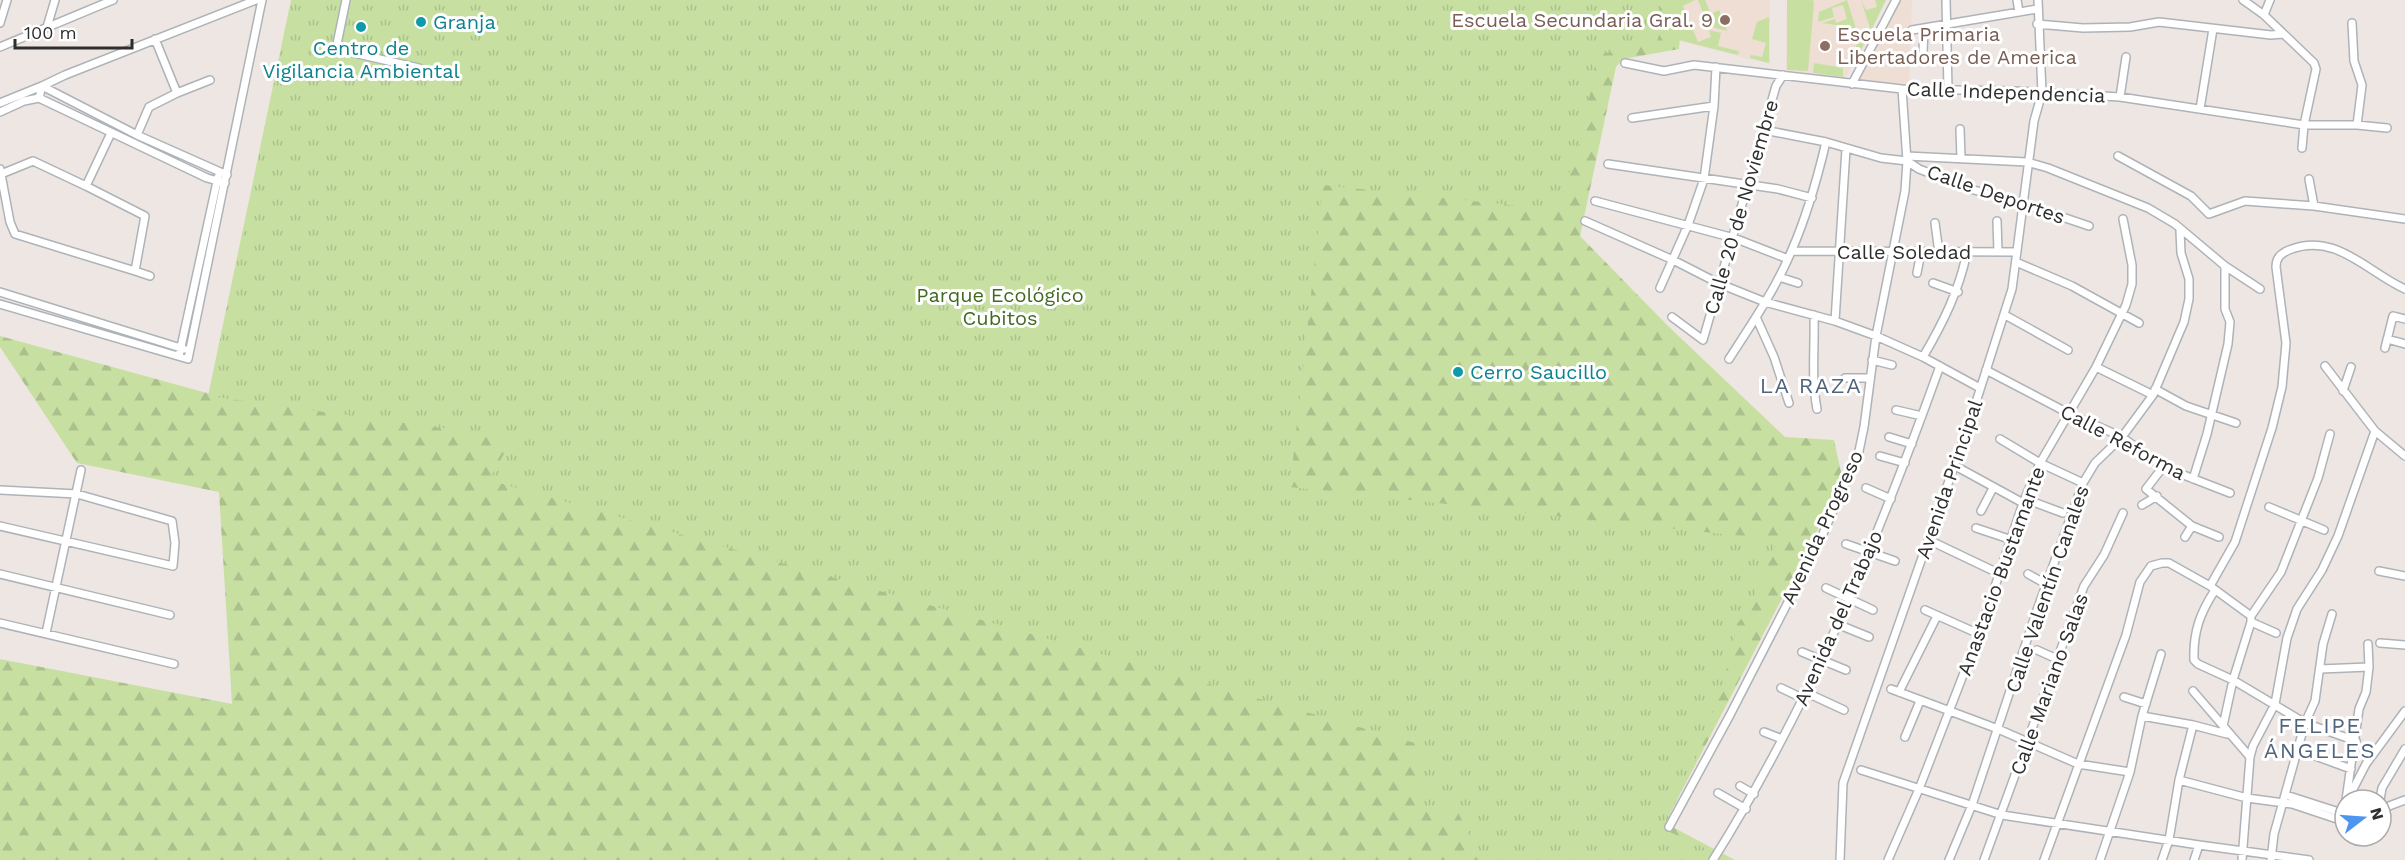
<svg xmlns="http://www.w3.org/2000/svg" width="2405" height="860" viewBox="0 0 2405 860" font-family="'Work Sans',sans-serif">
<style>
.education{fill:#eeded3}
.forest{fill:url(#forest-firs)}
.park{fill:url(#park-tufts)}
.garden{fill:#c7e0a2}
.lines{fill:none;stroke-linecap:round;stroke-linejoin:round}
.minor-casing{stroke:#aeb3b9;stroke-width:10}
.minor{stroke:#fff;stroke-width:7}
.education-dot{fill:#8d6e63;stroke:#fff;stroke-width:2}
.culture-dot{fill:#0f9aa8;stroke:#fff;stroke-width:2}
.labels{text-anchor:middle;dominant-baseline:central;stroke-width:6;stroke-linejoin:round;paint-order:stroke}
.education-label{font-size:20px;fill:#785e54;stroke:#fff;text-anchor:end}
.culture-label{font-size:20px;fill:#0d838f;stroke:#fff;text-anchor:start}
.street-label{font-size:20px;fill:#2e2e2e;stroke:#fff}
.park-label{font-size:20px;fill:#426920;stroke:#fff}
.quarter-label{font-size:22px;letter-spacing:1.5px;fill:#50647d;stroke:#fff}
</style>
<defs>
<pattern id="forest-firs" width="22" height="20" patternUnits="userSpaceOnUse" patternTransform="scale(1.5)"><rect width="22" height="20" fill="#c7e0a2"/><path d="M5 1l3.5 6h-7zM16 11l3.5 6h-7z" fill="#abc08c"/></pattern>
<pattern id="park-tufts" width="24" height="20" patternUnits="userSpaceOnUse" patternTransform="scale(1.5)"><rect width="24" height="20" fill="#c7e0a2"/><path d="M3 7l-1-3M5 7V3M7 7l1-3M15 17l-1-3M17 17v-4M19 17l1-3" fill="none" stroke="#abc08c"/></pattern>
</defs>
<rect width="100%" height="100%" fill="#eee6e2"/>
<path class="education" d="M 1681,0 L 1770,0 L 1770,64 L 1679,41 Z
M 1787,0 L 1886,0 L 1869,38 L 1845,78 L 1786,70 Z
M 1900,0 L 1912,0 L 1909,84 L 1859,80 Z"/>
<path class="forest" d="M 437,0 L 1683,0 L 1679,49 L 1623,59 L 1616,67 L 1580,236 L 1667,325 L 1785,437 L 1834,440 L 1843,481 L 1665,823 L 1735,860 L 0,860 L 0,659 L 232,704 L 219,492 L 77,463 L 0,347 L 0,336 L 225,398 L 267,185 Z"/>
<path class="park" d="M 291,0 L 1660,0 L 1663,26 L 1657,41 L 1598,55 L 1581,138 L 1557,210 L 1323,185 L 1290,487 L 1778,540 L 1749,609 L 1737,624 L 1733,649 L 1705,738 L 1663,829 L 1731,860 L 1481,860 L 1457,810 L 1422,808 L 1415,743 L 489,480 L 513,438 L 208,396 Z"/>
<path class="garden" d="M 1681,0 L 1695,0 L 1683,6 L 1698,42 L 1711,37 L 1709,30 L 1721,33 L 1718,46 L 1739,51 L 1738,55 L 1679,40 Z
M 1698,0 L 1705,0 L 1711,14 L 1719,10 L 1727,31 L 1708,26 Z
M 1787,0 L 1813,0 L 1814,4 L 1808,71 L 1787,70 Z
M 1847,0 L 1857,32 L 1870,28 L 1861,0 L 1866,10 L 1877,7 L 1875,0 L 1886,0 L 1859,54 L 1856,51 L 1857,40 L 1854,39 L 1850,27 L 1822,23 L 1835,19 L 1836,23 L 1847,19 L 1843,5 L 1832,8 L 1834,17 L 1818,22 L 1819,12 Z
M 1769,17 L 1769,63 L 1750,58 L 1751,55 L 1762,57 L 1766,43 L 1752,39 L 1757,22 Z
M 1814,63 L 1843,68 L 1843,77 L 1813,73 Z"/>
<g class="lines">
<defs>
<path id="minor" d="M 346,0 L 336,49 L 419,68
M 1946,0 L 1948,89
M 2017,0 L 2019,12
M 2243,0 L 2264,15 L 2314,63 L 2316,69 L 2304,125 L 2302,148
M 2264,15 L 2270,0
M 0,23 L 7,0
M 2352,23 L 2354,61 L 2362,85 L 2357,125
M 2037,24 L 2083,28 L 2130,27 L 2159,22 L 2271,35 L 2283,34
M 47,27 L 55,0
M 1912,30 L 2037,9
M 155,39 L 177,93
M 0,47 L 113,0
M 1923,52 L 1924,28
M 1625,63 L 1664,71 L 1694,65 L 1902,89 L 2014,91 L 2120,97 L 2304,125 L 2357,125 L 2387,128
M 1852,84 L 1896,0
M 2120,97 L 2126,57
M 39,98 L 42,86 L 65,75 L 256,0
M 0,103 L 42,86 L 137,135 L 227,175
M 2200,109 L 2213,29
M 0,112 L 24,101 L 39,98 L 207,178 L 225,183
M 1632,118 L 1714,106
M 1960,129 L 1961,158
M 1764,130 L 1826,142 L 1881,158 L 1907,161 L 1919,169 L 1974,190 L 2021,203 L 2089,226
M 137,135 L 149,107 L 177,93 L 210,80
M 1907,156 L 2027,162 L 2048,168 L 2148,208 L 2175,224 L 2225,266 L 2260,289
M 2118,156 L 2191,196 L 2209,214 L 2245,201 L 2314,206 L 2405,219
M 1608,164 L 1778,189 L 1812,198
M 0,169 L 10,222 L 15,234 L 135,271 L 145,216 L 86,186 L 111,133
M 1,174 L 33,161 L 86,186
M 2309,179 L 2314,206
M 1595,201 L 1734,238 L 1788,259
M 1585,221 L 1673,260 L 1720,284 L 1765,302 L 1835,321 L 1876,336 L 1923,357 L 1980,388
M 1997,221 L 1998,252
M 1935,223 L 1939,253
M 1792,251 L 2017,252
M 2016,262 L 2072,286 L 2139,323
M 135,271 L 150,276
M 1917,273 L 1921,252
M 1779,277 L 1798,283
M 1933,283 L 1958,292
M 1660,288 L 1688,225 L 1704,179 L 1714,106 L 1716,67
M 0,292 L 184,349
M 0,304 L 188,359 L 262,0
M 1814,315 C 1815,346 1811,379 1817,409
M 2005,315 L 2068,350
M 1672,317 L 1703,340 L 1776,86 L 1783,75
M 1756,317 L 1774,357 L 1789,403
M 1835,321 L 1846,149
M 2387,339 L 2405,344
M 2385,348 L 2393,316 L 2405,319
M 179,356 L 218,177
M 1923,357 C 1943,323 1959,291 1967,252
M 1729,359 C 1751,325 1775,290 1791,252 C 1807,216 1817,180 1826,142
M 1872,360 L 1892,365
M 2325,366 L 2375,431 L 2405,456
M 2096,367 L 2153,395
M 1986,370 L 2068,413 L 2122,437 L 2163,467 L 2230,493
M 1845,378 L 1869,378
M 2155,389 L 2186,406 L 2236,423
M 2343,391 L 2351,367
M 1896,410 L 1922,416
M 1889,437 L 1912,444
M 2000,439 L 2040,463 L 2083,483
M 1880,456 L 1905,463
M 2163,467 L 2146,489 L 2192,526 L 2219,537
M 1959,468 L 2023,503
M 2193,479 L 2207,434 L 2228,344 L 2230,322 L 2225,309 L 2225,266
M 1866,488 L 1891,499
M 0,490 L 77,494 L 172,521 L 175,543 L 173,566 L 0,526
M 2025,499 L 2063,513
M 2142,505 L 2157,496
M 2269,507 L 2324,530
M 1981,511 L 1993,488
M 1976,528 L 2012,540
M 2185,537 L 2192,526
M 1935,543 L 2000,574
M 1846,544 L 1895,561
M 2379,571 L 2405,576
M 0,574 L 170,615
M 2028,574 L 2046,584
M 2210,586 L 2235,542 L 2272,428 L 2282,387 L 2286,343 L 2276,267 C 2276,258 2280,254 2289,250 C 2335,231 2367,272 2405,289
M 1826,588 L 1873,610
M 2215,590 C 2200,613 2193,632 2194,660 L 2198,664 L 2233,680 L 2305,723 L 2356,741
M 1925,610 L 1979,634
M 2251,622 L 2276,633
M 0,623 L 174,664
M 1837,624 L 1869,637
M 46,633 L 81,470
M 2380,643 L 2405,645
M 2037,650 L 2057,659
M 1802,652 L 1846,670
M 2320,669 L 2369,667
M 1781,688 L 1802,698
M 1891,689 L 1998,729 L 2078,764 L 2130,772
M 2193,691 L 2250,757
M 1805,692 L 1844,710
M 1899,692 L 1937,616
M 2124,697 L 2146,704
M 2142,716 L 2193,725 L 2227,734
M 2223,726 L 2233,680 L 2251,622 L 2251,616 L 2281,572 L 2318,478 L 2330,434
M 1764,732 L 1782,739
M 1905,737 L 1920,701
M 2299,750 L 2351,769
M 1861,770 L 2002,815 L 2199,845 L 2309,860
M 2179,780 L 2247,798 L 2292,804 L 2340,820 L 2345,819
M 1740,786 L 1754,794
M 1718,793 L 1746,809
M 2286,795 L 2345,814
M 2348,799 L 2366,764 L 2405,711
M 2346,800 L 2359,709 L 2366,692 L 2369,667 L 2368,644
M 2380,800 L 2382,788 L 2405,749
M 2381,809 L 2405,800
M 1669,827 L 1730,715 L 1822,536 L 1859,451 L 1864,427 L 1876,336 L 1905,191 L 1907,161 L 1902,89
M 1713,860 C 1810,706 1879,536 1940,366
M 1840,860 L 1843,783 L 1971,418 L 2012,289 L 2034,121 L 2042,93 L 2038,0
M 1888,860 L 1919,789 L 1979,634 L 2023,503 L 2040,463 L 2096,367 L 2126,305 L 2132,284 L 2132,265 L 2123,219
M 1949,860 L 1972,805 L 2036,613 L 2083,483 L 2095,463 L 2122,437 L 2153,395 L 2184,322 L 2189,299 L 2189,279 L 2181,253 L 2180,231
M 1984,860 L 2084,586 L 2104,555 L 2123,513
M 2044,860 L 2126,635 L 2140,582 L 2151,566 L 2162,563 L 2169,563 L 2210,586 L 2251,616
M 2100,860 L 2130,772 L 2142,716 L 2161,654
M 2162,860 L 2169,840 L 2179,780 L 2193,725
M 2194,860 L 2199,845
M 2242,860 L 2250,757 L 2253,746 L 2275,704 L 2287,638 L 2297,609 L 2322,570 L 2338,536 L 2375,431
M 2271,860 L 2274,834 L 2305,723 L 2315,701 L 2323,644 L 2332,614"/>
</defs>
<use href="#minor" class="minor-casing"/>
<use href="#minor" class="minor"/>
</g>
<g class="education-dot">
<circle cx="1725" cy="20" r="6"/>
<circle cx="1825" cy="46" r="6"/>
</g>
<g class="culture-dot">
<circle cx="421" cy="22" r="6"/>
<circle cx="361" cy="27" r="6"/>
<circle cx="1458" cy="372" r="6"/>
</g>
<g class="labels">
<g class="education-label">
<text x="1713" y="20">Escuela Secundaria Gral. 9</text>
<text x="1837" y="34" text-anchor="start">Escuela Primaria<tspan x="1837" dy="23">Libertadores de America</tspan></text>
</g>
<g class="culture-label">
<text x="433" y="22">Granja</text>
<text x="361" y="48" text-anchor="middle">Centro de<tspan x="361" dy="23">Vigilancia Ambiental</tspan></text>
<text x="1470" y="372">Cerro Saucillo</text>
</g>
<g class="street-label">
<text transform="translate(2006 92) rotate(2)">Calle Independencia</text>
<text transform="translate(1996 194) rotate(19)">Calle Deportes</text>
<text transform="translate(1741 207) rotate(-74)">Calle 20 de Noviembre</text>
<text x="1904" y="252">Calle Soledad</text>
<text transform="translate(2123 442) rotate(28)">Calle Reforma</text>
<text transform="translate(1949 479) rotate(-71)">Avenida Principal</text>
<text transform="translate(1822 527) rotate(-65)">Avenida Progreso</text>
<text transform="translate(2001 571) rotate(-70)">Anastacio Bustamante</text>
<text transform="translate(2047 589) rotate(-71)">Calle Valentín Canales</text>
<text transform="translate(1838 618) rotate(-66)">Avenida del Trabajo</text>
<text transform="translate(2049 684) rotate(-70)">Calle Mariano Salas</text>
</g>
<g class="park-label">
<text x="1000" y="295">Parque Ecológico<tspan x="1000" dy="23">Cubitos</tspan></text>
</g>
<g class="quarter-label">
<text x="1811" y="385">LA RAZA</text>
<text x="2320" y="725">FELIPE<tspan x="2320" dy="25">ÁNGELES</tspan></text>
</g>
</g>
<g transform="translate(2363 818) rotate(73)"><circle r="28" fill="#ffffff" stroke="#ababab" stroke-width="1.5"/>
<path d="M0-4.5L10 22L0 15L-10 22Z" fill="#4e95ef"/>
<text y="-9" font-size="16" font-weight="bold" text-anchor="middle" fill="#2e2e2e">N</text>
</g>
<path d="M15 39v9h117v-9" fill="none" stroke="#2e2e2e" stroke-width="3"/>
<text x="24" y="39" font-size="18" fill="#2e2e2e" stroke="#ffffff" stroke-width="4.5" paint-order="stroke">100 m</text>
</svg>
